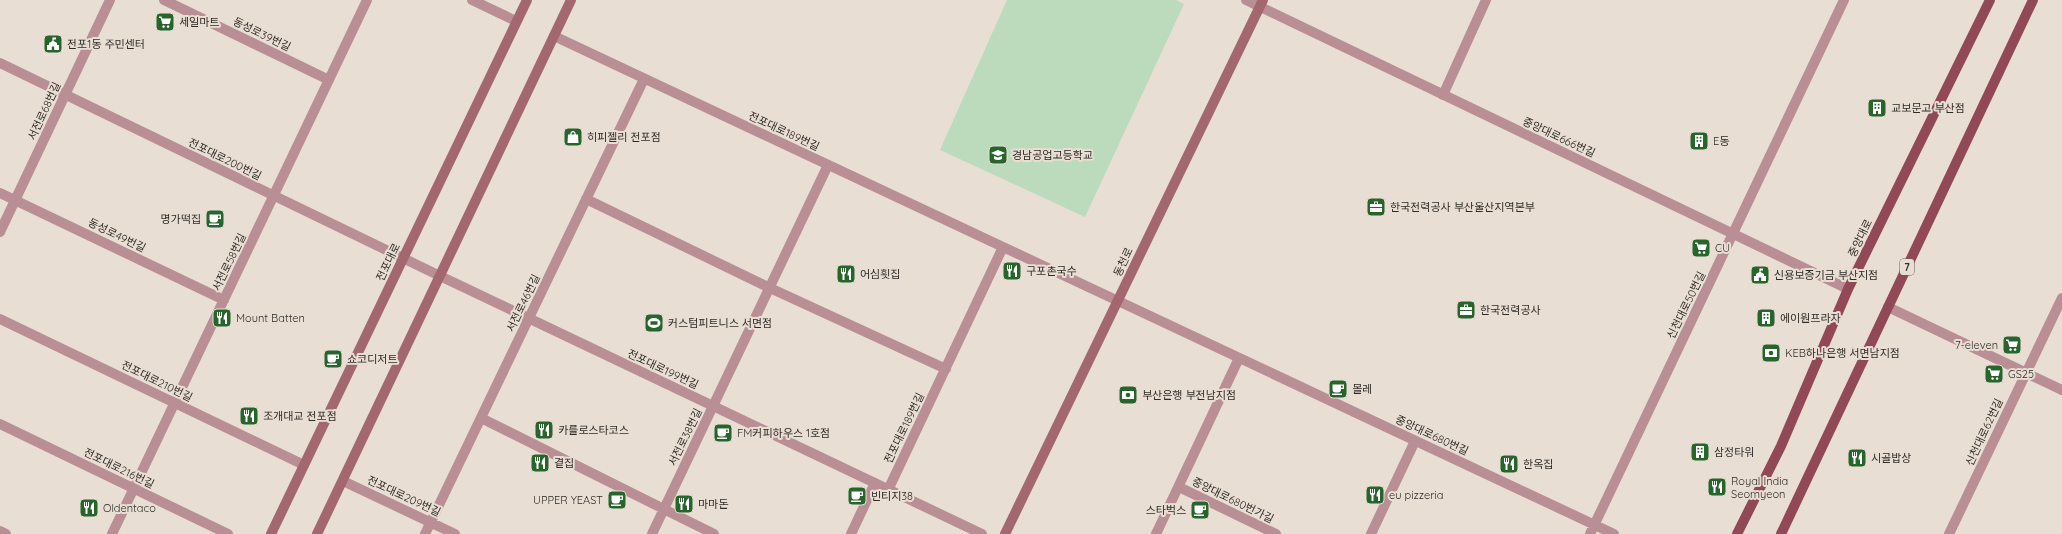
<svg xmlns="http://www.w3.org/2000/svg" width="2062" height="534" viewBox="0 0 2062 534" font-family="Quicksand,'Noto Sans KR',sans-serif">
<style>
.green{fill:#bbdbbc}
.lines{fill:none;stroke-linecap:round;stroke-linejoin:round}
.minor{stroke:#b98f95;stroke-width:10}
.tertiary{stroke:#b98f95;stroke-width:10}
.secondary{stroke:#a36770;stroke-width:10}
.primary{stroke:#924957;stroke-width:10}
.labels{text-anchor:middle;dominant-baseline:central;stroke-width:4;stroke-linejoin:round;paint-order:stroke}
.shield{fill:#e9ded4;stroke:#67615b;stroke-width:1}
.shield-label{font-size:10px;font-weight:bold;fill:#2f2b27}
.poi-label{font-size:11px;fill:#2f2b27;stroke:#e9ded4;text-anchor:start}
.street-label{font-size:11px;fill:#2f2b27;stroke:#e9ded4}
</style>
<rect width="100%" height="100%" fill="#e9ded4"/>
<path class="green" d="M 1007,0 L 1176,0 L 1184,4 L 1085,217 L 940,150 Z"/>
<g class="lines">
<path class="minor" d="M 164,0 L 329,80
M 472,0 L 516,21
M 554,36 L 1614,534
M 1443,95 L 1486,0
M 0,193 L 224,300
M 586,199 L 770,288 L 946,369
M 0,232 L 110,0
M 0,319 L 304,465
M 481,418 L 714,534
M 0,424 L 228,534
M 343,481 L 455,534
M 1179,487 L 1276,534
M 888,490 L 1003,247
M 0,531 L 6,534
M 112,534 L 367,0
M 425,534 L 644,79
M 652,534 L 828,165
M 851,534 L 875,483
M 1156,534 L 1239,358
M 1371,534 L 1415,441
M 1590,534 L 1844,0
M 1949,534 L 2062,298"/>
<path class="tertiary" d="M 1246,0 L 1848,289
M 0,63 L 440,276 L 982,534
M 1888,307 L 2062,390"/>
<path class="secondary" d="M 271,534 L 527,0
M 317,534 L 571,0
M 1005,534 L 1263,0"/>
<path class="primary" d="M 1737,534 L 1781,446 L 1848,289 L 1990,0
M 1781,534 L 2033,0"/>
</g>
<defs>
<symbol id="supermarket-square" viewBox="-11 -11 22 22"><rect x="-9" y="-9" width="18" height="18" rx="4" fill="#27652d" stroke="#e9ded4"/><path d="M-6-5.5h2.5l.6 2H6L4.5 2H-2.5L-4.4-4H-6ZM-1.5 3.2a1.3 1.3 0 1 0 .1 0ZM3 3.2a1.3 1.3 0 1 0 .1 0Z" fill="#fff"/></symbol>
<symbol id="civic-square" viewBox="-11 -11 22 22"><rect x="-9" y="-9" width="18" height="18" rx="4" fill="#27652d" stroke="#e9ded4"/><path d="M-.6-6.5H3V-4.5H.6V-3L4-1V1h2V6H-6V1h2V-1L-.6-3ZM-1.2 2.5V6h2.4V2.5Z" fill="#fff"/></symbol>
<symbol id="building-square" viewBox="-11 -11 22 22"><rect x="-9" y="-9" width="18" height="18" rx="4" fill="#27652d" stroke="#e9ded4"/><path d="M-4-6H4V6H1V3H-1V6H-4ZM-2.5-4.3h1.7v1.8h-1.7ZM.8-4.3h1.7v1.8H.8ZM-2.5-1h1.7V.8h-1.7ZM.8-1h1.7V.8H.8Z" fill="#fff"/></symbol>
<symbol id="shop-square" viewBox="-11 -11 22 22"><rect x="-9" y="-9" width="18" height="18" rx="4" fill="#27652d" stroke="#e9ded4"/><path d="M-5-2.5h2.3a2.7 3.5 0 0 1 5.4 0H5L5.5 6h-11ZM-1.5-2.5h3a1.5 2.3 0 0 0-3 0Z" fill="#fff"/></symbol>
<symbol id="school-square" viewBox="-11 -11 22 22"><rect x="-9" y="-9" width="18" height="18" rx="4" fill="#27652d" stroke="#e9ded4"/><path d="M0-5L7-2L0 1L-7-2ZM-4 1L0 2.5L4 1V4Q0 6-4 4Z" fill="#fff"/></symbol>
<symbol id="office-square" viewBox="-11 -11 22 22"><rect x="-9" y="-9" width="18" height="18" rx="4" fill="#27652d" stroke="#e9ded4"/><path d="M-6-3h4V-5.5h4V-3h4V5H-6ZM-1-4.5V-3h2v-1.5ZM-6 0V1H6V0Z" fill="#fff"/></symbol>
<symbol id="cafe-square" viewBox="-11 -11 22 22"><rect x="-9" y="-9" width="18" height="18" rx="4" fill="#27652d" stroke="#e9ded4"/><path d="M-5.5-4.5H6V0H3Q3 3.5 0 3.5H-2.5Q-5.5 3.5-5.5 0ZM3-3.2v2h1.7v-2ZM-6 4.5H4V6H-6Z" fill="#fff"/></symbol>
<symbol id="restaurant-square" viewBox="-11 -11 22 22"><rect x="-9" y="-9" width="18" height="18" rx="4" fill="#27652d" stroke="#e9ded4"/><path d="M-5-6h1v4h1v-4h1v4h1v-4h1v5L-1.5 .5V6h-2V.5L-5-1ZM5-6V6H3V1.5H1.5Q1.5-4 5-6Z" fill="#fff"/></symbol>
<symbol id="stadium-square" viewBox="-11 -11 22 22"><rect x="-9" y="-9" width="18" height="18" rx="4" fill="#27652d" stroke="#e9ded4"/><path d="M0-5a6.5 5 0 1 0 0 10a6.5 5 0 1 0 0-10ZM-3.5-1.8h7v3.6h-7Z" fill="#fff"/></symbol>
<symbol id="bank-square" viewBox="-11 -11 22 22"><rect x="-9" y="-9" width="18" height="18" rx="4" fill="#27652d" stroke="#e9ded4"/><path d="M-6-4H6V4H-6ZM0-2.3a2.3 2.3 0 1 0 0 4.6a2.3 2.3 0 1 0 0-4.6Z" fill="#fff"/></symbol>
</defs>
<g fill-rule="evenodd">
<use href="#supermarket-square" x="154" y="11" width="22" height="22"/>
<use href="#civic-square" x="42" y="33" width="22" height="22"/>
<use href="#building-square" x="1866" y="97" width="22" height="22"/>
<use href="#shop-square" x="562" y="126" width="22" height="22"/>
<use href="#building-square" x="1688" y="130" width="22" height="22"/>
<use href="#school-square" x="987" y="144" width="22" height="22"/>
<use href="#office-square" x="1365" y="196" width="22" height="22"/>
<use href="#cafe-square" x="204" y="208" width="22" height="22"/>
<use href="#supermarket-square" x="1690" y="237" width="22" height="22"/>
<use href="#restaurant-square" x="1001" y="260" width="22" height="22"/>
<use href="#restaurant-square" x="835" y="263" width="22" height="22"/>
<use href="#civic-square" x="1749" y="264" width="22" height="22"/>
<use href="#office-square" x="1455" y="299" width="22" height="22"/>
<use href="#restaurant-square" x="211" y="307" width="22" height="22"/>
<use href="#building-square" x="1755" y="307" width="22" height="22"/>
<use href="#stadium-square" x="643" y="312" width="22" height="22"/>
<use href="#supermarket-square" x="2001" y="334" width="22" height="22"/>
<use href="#bank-square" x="1760" y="342" width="22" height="22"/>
<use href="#cafe-square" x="322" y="348" width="22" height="22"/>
<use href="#supermarket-square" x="1983" y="363" width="22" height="22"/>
<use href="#cafe-square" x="1327" y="378" width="22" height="22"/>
<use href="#bank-square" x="1117" y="384" width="22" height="22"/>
<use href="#restaurant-square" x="238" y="405" width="22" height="22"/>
<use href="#restaurant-square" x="533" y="419" width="22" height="22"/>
<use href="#cafe-square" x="712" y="422" width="22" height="22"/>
<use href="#building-square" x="1689" y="441" width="22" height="22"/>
<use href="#restaurant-square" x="1846" y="447" width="22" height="22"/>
<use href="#restaurant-square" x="529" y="452" width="22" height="22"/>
<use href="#restaurant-square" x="1498" y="453" width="22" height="22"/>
<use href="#restaurant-square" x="1706" y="476" width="22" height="22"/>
<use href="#restaurant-square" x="1364" y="484" width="22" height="22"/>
<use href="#cafe-square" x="846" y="485" width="22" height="22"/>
<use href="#cafe-square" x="606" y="489" width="22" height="22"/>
<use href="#restaurant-square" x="673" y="493" width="22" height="22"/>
<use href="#restaurant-square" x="78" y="497" width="22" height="22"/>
<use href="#cafe-square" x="1189" y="499" width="22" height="22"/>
</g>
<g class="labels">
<rect class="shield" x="1900" y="259" width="14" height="16" rx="3"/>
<g class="shield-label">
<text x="1907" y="267">7</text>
</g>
<g class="poi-label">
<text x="179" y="22">세일마트</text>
<text x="67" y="44">전포1동 주민센터</text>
<text x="1891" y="108">교보문고 부산점</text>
<text x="587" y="137">히피젤리 전포점</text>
<text x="1713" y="141">E동</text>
<text x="1012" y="155">경남공업고등학교</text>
<text x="1390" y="207">한국전력공사 부산울산지역본부</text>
<text x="201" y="219" text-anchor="end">명가떡집</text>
<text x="1715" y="248">CU</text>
<text x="1026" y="271">구포촌국수</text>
<text x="860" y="274">어심횟집</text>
<text x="1774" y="275">신용보증기금 부산지점</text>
<text x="1480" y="310">한국전력공사</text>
<text x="236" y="318">Mount Batten</text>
<text x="1780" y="318">에이원프라자</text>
<text x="668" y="323">커스텀피트니스 서면점</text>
<text x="1998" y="345" text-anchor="end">7-eleven</text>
<text x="1785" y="353">KEB하나은행 서면남지점</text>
<text x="347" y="359">쇼코디저트</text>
<text x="2008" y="374">GS25</text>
<text x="1352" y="389">몰레</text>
<text x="1142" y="395">부산은행 부전남지점</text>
<text x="263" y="416">조개대교 전포점</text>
<text x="558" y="430">카를로스타코스</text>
<text x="737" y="433">FM커피하우스 1호점</text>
<text x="1714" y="452">삼정타워</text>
<text x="1871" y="458">시골밥상</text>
<text x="554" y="463">곁집</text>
<text x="1523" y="464">한옥집</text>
<text x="1731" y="481">Royal India<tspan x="1731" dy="13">Seomyeon</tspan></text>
<text x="1389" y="495">eu pizzeria</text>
<text x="871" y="496">빈티지38</text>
<text x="603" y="500" text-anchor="end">UPPER YEAST</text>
<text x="698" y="504">마마돈</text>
<text x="103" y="508">Oldentaco</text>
<text x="1186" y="510" text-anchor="end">스타벅스</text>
</g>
<g class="street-label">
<text transform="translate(262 34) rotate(26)">동성로39번길</text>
<text transform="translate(44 111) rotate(-65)">서전로68번길</text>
<text transform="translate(784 131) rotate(25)">전포대로189번길</text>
<text transform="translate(1559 137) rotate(25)">중앙대로666번길</text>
<text transform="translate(225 159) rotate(26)">전포대로200번길</text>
<text transform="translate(117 235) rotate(26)">동성로49번길</text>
<text transform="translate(1860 238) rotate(-64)">중앙대로</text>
<text transform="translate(229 262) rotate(-64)">서전로58번길</text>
<text transform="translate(388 262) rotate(-64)">전포대로</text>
<text transform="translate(1123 262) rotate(-65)">동천로</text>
<text transform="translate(523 303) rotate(-64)">서전로46번길</text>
<text transform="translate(1686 305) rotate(-64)">신천대로50번길</text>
<text transform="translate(663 369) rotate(25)">전포대로199번길</text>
<text transform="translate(157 381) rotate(26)">전포대로210번길</text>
<text transform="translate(904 428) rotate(-64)">전포대로189번길</text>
<text transform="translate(1984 432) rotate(-65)">신천대로62번길</text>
<text transform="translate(1432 435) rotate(25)">중앙대로680번길</text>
<text transform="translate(685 437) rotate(-64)">서전로38번길</text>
<text transform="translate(119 468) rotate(26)">전포대로216번길</text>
<text transform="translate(404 496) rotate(25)">전포대로209번길</text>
<text transform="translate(1233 500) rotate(26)">중앙대로680번가길</text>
</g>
</g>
</svg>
